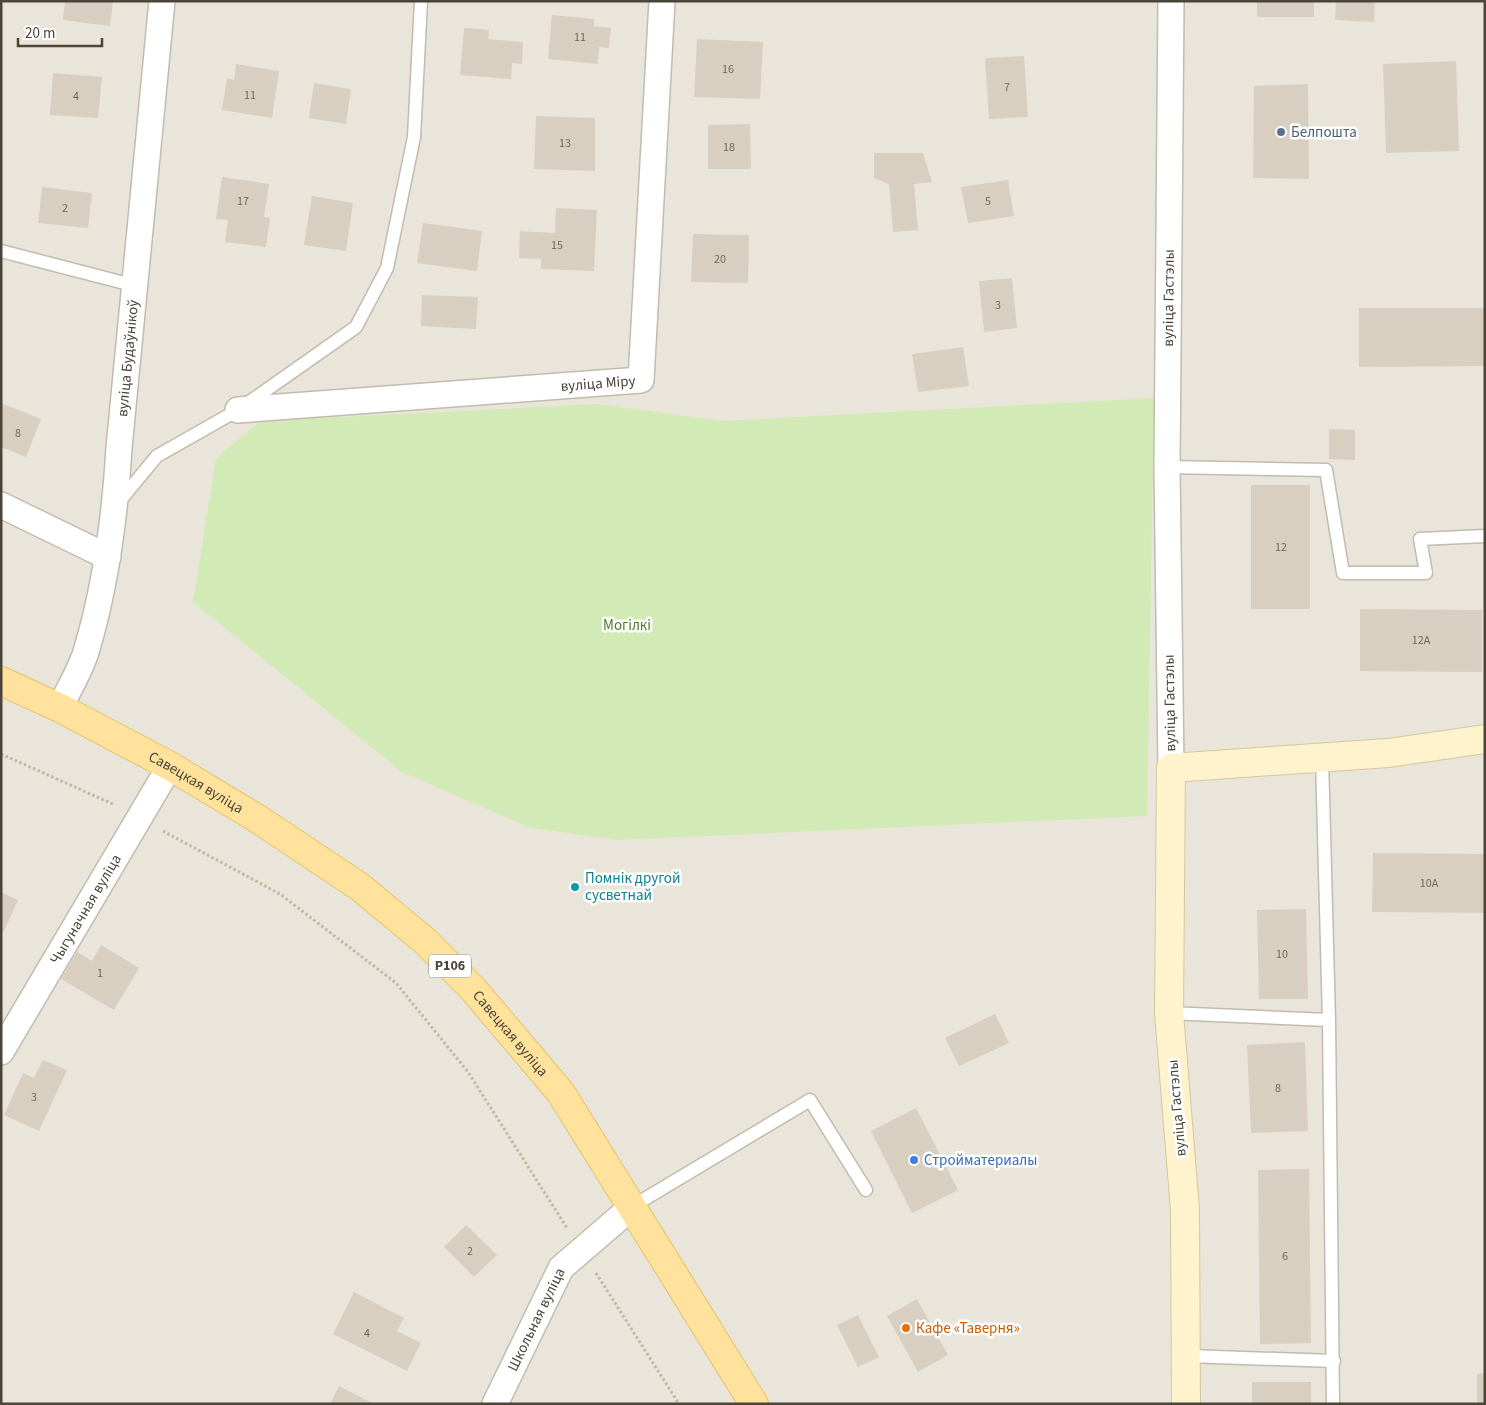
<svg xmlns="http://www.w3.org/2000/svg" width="1486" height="1405" viewBox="0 0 1486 1405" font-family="'Source Sans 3',sans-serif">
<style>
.residential{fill:#eae5da}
.green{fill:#d2eab5}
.building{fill:#d8cfc1}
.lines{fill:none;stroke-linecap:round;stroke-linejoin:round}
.lane-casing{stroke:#c2bbae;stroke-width:15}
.street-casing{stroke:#c2bbae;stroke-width:28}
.secondary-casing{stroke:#d6c79b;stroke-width:30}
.primary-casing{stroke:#e6c16a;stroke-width:30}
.path{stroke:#c4b79f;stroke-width:3;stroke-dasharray:2.5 2.5;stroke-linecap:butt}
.lane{stroke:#fff;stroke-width:12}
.street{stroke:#fff;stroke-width:25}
.secondary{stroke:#fff3cd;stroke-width:28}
.primary{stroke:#ffe39c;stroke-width:28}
.service-dot{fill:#5c6f8a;stroke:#fff;stroke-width:2}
.culture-dot{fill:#0f9aa8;stroke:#fff;stroke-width:2}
.shop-dot{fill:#3f7fe0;stroke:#fff;stroke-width:2}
.food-dot{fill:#e8710a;stroke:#fff;stroke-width:2}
.labels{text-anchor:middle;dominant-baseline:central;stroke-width:5;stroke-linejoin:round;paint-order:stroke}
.number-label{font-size:12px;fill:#6e675b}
.shield{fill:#fff;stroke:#817c74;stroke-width:1}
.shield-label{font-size:14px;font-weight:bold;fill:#4b4439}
.service-label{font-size:15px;fill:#4e5e75;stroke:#fff;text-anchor:start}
.street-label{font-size:15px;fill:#4b4439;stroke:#fff}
.park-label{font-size:15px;fill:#4a7f2a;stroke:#fff}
.culture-label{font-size:15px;fill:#0d838f;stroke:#fff;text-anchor:start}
.shop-label{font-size:15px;fill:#366cbe;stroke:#fff;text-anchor:start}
.food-label{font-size:15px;fill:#c56008;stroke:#fff;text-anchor:start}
</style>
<rect width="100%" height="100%" fill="#f6f3ec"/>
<path class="residential" d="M 1,1 L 1485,1 L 1485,1404 L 1,1404 Z"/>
<path class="green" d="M 1154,398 L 1147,816 L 618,840 L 531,828 L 402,772 L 193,602 L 216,458 L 261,421 L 597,404 L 722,421 Z"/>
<path class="building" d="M 65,1 L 113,1 L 110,26 L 63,20 Z
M 1257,1 L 1314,1 L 1314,17 L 1257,17 Z
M 1336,1 L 1375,1 L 1374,22 L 1335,20 Z
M 552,15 L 594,19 L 594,26 L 611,28 L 609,48 L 599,47 L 598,64 L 548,59 Z
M 464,28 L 489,30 L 488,39 L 523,42 L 522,64 L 512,63 L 511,79 L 460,75 Z
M 697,39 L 763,42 L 760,99 L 694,97 Z
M 1024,56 L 1028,117 L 989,119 L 985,58 Z
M 1456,61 L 1459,151 L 1386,153 L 1383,64 Z
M 236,64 L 279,71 L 272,118 L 222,110 L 227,78 L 234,80 Z
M 53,73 L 102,77 L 98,118 L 50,115 Z
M 314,83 L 351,89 L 346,124 L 309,118 Z
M 1308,84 L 1309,179 L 1253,178 L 1254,86 Z
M 536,116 L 595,118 L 595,171 L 534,169 Z
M 750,124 L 751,169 L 708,169 L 708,125 Z
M 874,153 L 923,153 L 932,182 L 914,184 L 918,230 L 893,232 L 889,184 L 874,178 Z
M 222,177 L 269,184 L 264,217 L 270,218 L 266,247 L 225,242 L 228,220 L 216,219 Z
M 1008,180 L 1014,216 L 968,223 L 961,187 Z
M 42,187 L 92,193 L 88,228 L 38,223 Z
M 312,196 L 353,203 L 346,251 L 304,245 Z
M 556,208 L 597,210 L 594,271 L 541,269 L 541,259 L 519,258 L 520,231 L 555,233 Z
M 423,223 L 482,231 L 477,271 L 417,263 Z
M 693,234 L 749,235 L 748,283 L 691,282 Z
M 1012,278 L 1017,328 L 984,332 L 979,281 Z
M 422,295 L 478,297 L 476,329 L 421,326 Z
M 1359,308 L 1485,308 L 1485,366 L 1359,367 Z
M 963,347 L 969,386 L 918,392 L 912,354 Z
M 1,403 L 41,419 L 26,457 L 1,447 Z
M 1329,429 L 1355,430 L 1355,460 L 1329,459 Z
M 1251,485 L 1310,485 L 1310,609 L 1251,609 Z
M 1360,609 L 1482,610 L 1482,672 L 1360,671 Z
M 1373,853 L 1485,854 L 1485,913 L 1372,912 Z
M 1,892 L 18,900 L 3,933 L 1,932 Z
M 1306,909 L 1308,999 L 1259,999 L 1257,910 Z
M 101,945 L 139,968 L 114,1010 L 61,979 L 77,952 L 92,961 Z
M 995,1014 L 1009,1043 L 959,1066 L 945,1038 Z
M 1305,1042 L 1308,1131 L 1251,1133 L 1247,1045 Z
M 43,1060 L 67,1070 L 39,1131 L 4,1115 L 23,1073 L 34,1078 Z
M 916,1108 L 958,1190 L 912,1213 L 871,1131 Z
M 1309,1169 L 1311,1343 L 1260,1344 L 1258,1170 Z
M 466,1225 L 497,1255 L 474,1277 L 444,1247 Z
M 354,1292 L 404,1318 L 397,1331 L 421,1343 L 407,1371 L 333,1334 Z
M 917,1299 L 948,1355 L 918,1372 L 887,1316 Z
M 858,1315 L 879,1357 L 858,1367 L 837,1325 Z
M 1485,1373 L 1485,1404 L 1477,1404 L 1477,1374 Z
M 1252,1382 L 1311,1382 L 1311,1404 L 1252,1404 Z
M 339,1386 L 374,1404 L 330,1404 Z"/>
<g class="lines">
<defs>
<path id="lane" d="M 1,251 L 136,286
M 1167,467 L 1326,470 L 1343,573 L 1426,573 L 1420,539 L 1485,536
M 118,503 L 157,456 L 238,410 L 356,327 L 387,268 L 414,137 L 421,1
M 1322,758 L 1329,1020 L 1333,1404
M 1169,1013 L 1329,1020
M 633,1206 L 810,1100 L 866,1190
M 1187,1356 L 1334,1361"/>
<g id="street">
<path id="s1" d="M 238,410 L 641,380 L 662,1"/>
<path d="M 1,505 L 108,557"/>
<path id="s2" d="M 60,708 C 68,690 80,671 86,652 C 106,585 115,517 119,448 L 162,1"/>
<path id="s3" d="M 1171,768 L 1167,467 L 1171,1"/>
<path id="s4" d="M 1,1052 L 170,766"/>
<path id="s5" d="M 495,1404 L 561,1268 L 633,1206"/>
</g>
<path id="secondary" d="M 1186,1404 L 1185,1210 L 1169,1013 L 1171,768 L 1388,753 L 1485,739"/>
<g id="primary">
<path id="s6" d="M 1,681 L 60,708 L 170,766 L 258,819 L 360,887 L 425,941 L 473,989 L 561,1093 L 754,1404"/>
</g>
</defs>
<use href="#lane" class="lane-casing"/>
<use href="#street" class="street-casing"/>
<use href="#secondary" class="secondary-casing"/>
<use href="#primary" class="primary-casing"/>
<path class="path" d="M 1,754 L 115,805
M 163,831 L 280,894 L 396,983 L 468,1072 L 567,1228
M 596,1273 L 679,1404"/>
<use href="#lane" class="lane"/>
<use href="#street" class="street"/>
<use href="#secondary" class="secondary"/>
<use href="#primary" class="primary"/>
</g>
<circle class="service-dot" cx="1281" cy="132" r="5"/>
<circle class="culture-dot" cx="575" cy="887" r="5"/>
<circle class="shop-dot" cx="914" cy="1160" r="5"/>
<circle class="food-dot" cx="906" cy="1328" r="5"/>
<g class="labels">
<g class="number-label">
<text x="580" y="37">11</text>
<text x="728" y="69">16</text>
<text x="1007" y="87">7</text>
<text x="250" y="95">11</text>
<text x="76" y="96">4</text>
<text x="565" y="143">13</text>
<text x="729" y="147">18</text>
<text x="243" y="201">17</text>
<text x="988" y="201">5</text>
<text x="65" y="208">2</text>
<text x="557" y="245">15</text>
<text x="720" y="259">20</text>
<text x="998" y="305">3</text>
<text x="18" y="433">8</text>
<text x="1281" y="547">12</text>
<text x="1421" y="640">12А</text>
<text x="1429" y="883">10А</text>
<text x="1282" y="954">10</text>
<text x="100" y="973">1</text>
<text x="1278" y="1088">8</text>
<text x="34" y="1097">3</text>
<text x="470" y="1251">2</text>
<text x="1285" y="1256">6</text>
<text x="367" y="1333">4</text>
</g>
<rect class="shield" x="429" y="954.5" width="42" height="23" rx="4"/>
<g class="shield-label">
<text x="450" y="966">Р106</text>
</g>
<g class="service-label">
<text x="1291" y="132">Белпошта</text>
</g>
<g class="street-label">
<text stroke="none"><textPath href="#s3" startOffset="470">вуліца Гастэлы</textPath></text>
<text stroke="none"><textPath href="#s2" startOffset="359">вуліца Будаўнікоў</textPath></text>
<text stroke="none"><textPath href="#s1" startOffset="361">вуліца Міру</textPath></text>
<text transform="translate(1170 703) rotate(-91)">вуліца Гастэлы</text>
<text stroke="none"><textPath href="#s6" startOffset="220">Савецкая вуліца</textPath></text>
<text stroke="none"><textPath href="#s4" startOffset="166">Чыгуначная вуліца</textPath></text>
<text stroke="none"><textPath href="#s6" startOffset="625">Савецкая вуліца</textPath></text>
<text transform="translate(1177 1108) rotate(-95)">вуліца Гастэлы</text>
<text stroke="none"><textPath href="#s5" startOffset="94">Школьная вуліца</textPath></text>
</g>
<g class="park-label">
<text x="627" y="625">Могілкі</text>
</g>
<g class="culture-label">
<text x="585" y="878">Помнік другой<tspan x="585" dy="17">сусветнай</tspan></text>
</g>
<g class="shop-label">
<text x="924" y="1160">Стройматериалы</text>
</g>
<g class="food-label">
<text x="916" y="1328">Кафе «Таверня»</text>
</g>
</g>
<rect width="1486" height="1405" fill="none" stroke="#4b4439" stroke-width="5"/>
<path d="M18 38v8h84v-8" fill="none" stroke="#4b4439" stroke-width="2.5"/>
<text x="25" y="38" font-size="15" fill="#4b4439" stroke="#ffffff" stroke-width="4" paint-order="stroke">20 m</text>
</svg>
